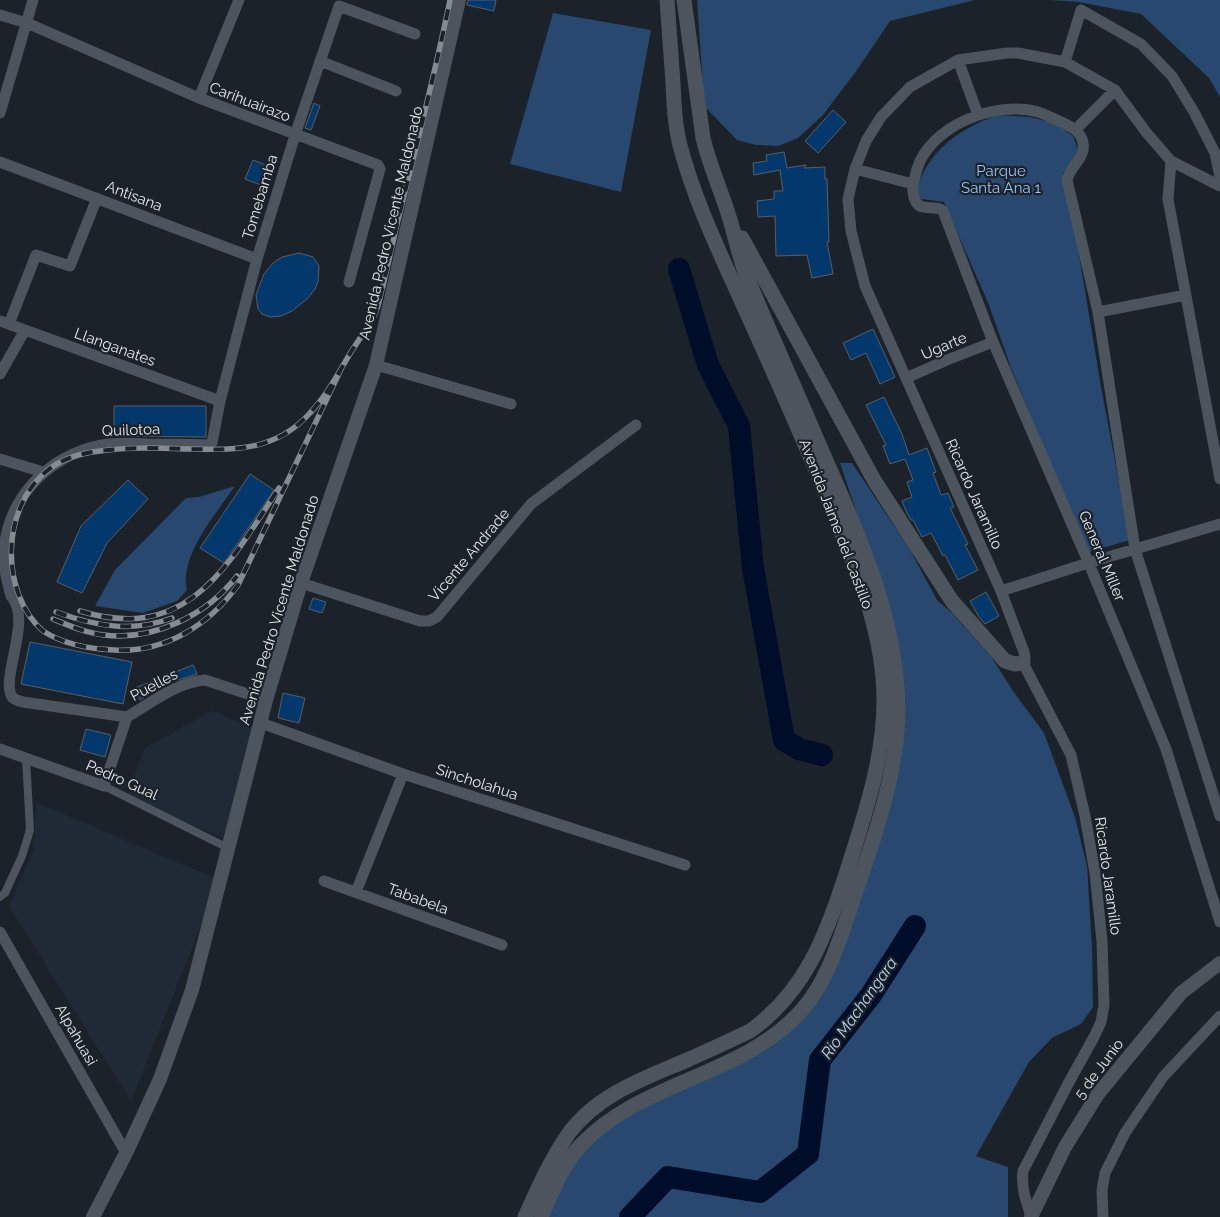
<svg xmlns="http://www.w3.org/2000/svg" width="1220" height="1217" viewBox="0 0 1220 1217" font-family="Raleway,sans-serif">
<style>
.built{fill:#202a37}
.green{fill:#28486f}
.lines{fill:none;stroke-linecap:round;stroke-linejoin:round}
.river{stroke:#000d29;stroke-width:22}
.building{fill:#03386d;stroke:#575f68}
.pedestrian{stroke:#4c545d;stroke-width:8}
.minor{stroke:#4c545d;stroke-width:11}
.tertiary{stroke:#4c545d;stroke-width:14}
.secondary{stroke:#4c545d;stroke-width:15}
.rail-casing{stroke:#868b92;stroke-width:5.5}
.rail{stroke:#1b2229;stroke-width:4;stroke-dasharray:11;stroke-linecap:butt}
.labels{text-anchor:middle;dominant-baseline:central;stroke-width:4.5;stroke-linejoin:round;paint-order:stroke}
.street-label{font-size:15px;fill:#e2e6ec;stroke:#1b2229}
.park-label{font-size:15px;fill:#9ac1f2;stroke:#1b2229}
.water-label{font-size:16px;font-style:italic;fill:#bad4f5;stroke:#1b2229}
</style>
<rect width="100%" height="100%" fill="#1b2229"/>
<path class="built" d="M 211,711 L 256,728 L 226,839 L 127,798 L 144,749 Z
M 36,802 L 219,880 L 131,1101 L 9,906 L 34,849 Z"/>
<path class="green" d="M 697,0 L 975,0 L 890,21 L 857,70 L 823,115 L 798,138 L 778,146 L 756,145 L 737,140 L 706,108 L 703,88 Z
M 1049,0 L 1220,0 L 1220,97 L 1209,78 L 1141,14 L 1079,2 Z
M 553,13 L 651,30 L 621,192 L 510,164 Z
M 997,115 L 1030,117 L 1055,123 L 1073,136 L 1079,152 L 1063,173 L 1075,231 L 1101,387 L 1130,540 L 1089,552 L 1048,457 L 1011,368 L 989,305 L 944,202 L 915,198 C 917,191 918,182 922,175 C 938,143 964,128 997,115 Z
M 840,463 L 852,463 L 909,548 L 937,600 L 952,613 L 992,658 L 1013,691 L 1044,733 L 1075,817 L 1087,866 L 1092,948 L 1093,1007 L 1081,1024 L 1052,1038 L 1029,1062 L 976,1156 L 1008,1167 L 1008,1217 L 543,1217 L 560,1179 L 597,1133 L 672,1092 L 763,1052 L 781,1039 L 809,1010 L 892,787 L 892,618 Z
M 235,486 C 216,514 179,556 187,590 L 177,601 L 143,613 L 95,606 L 115,570 L 186,498 L 199,497 Z"/>
<g class="lines">
<path class="river" d="M 679,269 L 708,365 L 739,426 L 753,568 L 784,740 L 799,749 L 822,755
M 630,1217 L 668,1177 L 760,1192 L 808,1154 L 820,1060 L 871,995 L 915,926"/>
</g>
<path class="building" d="M 468,0 L 496,0 L 494,11 L 467,5 Z
M 314,103 L 320,106 L 311,130 L 305,128 Z
M 833,110 L 846,122 L 818,153 L 805,141 Z
M 784,152 L 787,168 L 806,165 L 804,168 L 825,167 L 825,179 L 827,179 L 829,242 L 827,242 L 833,274 L 812,278 L 807,255 L 776,256 L 775,216 L 758,217 L 757,201 L 774,199 L 774,191 L 783,191 L 780,170 L 754,175 L 753,163 L 767,161 L 766,155 Z
M 253,160 L 274,168 L 266,187 L 245,179 Z
M 299,253 L 313,257 L 319,266 L 318,282 L 315,289 L 307,299 L 292,311 L 281,316 L 270,317 L 262,314 L 258,309 L 256,295 L 264,274 L 273,263 L 282,257 Z
M 873,329 L 895,377 L 880,384 L 866,353 L 851,360 L 843,343 Z
M 884,397 L 902,434 L 909,455 L 927,448 L 936,472 L 933,473 L 941,495 L 948,493 L 954,507 L 950,508 L 968,544 L 965,545 L 978,570 L 958,580 L 945,555 L 943,556 L 931,533 L 922,537 L 913,520 L 911,520 L 907,513 L 902,501 L 912,497 L 907,482 L 913,480 L 905,459 L 890,464 L 883,446 L 886,445 L 866,405 Z
M 114,406 L 206,406 L 206,437 L 114,436 Z
M 250,474 L 274,490 L 224,563 L 200,548 Z
M 128,480 L 148,499 L 107,543 L 82,593 L 57,582 L 81,526 Z
M 986,592 L 999,616 L 985,624 L 979,617 L 970,601 Z
M 313,598 L 326,602 L 322,613 L 309,609 Z
M 30,642 L 132,662 L 123,704 L 21,684 Z
M 193,665 L 197,674 L 171,682 L 140,700 L 135,688 Z
M 283,693 L 305,698 L 299,723 L 278,718 Z
M 86,729 L 111,735 L 105,757 L 80,750 Z"/>
<g class="lines">
<path class="pedestrian" d="M 104,786 L 228,848
M 0,897 L 5,893 L 22,856 L 30,830 L 26,758"/>
<path class="minor" d="M 0,15 L 27,23 L 199,98 L 378,165 L 380,169 L 349,282
M 958,60 L 978,115
M 320,61 L 396,91
M 1065,62 L 1081,10 L 1141,44 L 1172,76 L 1194,112 L 1215,153 L 1220,177
M 199,98 L 239,0
M 0,113 L 33,0
M 1076,129 L 1115,90
M 1171,161 L 1168,199 L 1220,479
M 0,162 L 257,259
M 855,169 L 913,184
M 1098,312 L 1186,295
M 0,321 L 220,401
M 9,324 L 36,255 L 70,266 L 97,198
M 376,365 L 511,404
M 0,374 L 25,330
M 906,378 L 947,360 L 993,342
M 0,459 L 43,472
M 301,583 L 420,621 L 429,621 L 437,617 L 531,504 L 636,425
M 1001,591 L 1088,563 L 1220,524
M 127,717 L 23,702 C 19,701 15,700 12,697 C 0,678 33,619 11,596 C 8,585 5,574 4,563 C 1,504 46,455 102,445 C 117,442 132,443 147,444 C 168,444 188,444 208,445 L 212,443 L 220,401 L 257,259 L 295,135 L 339,6 L 415,34
M 261,723 L 403,774 L 685,865
M 0,749 L 104,786 L 127,717 C 151,703 177,682 205,680 L 266,700
M 1220,816 L 1135,549 L 1098,312 L 1067,180 C 1070,166 1086,158 1083,143 C 1081,130 1069,126 1059,121 C 1052,118 1045,114 1038,112 C 996,100 931,125 917,169 C 914,180 910,192 916,202 C 921,212 936,204 943,211 L 993,342 L 1087,559 L 1166,749 L 1220,922
M 324,881 L 502,945
M 356,892 L 403,774
M 0,932 L 126,1153
M 1031,1216 C 1026,1201 1021,1188 1023,1171 L 1068,1084 L 1094,1037 L 1101,1022 L 1104,1005 L 1102,941 L 1095,873 L 1085,816 L 1071,755 L 1023,663 L 1025,658 L 1024,652 L 1001,591 L 865,286 L 851,231 L 848,199 L 855,169 L 866,141 L 881,117 L 910,87 L 958,60 L 1007,53 L 1018,53 L 1065,62 L 1115,90 L 1146,132 L 1171,161 L 1220,186
M 1103,1217 L 1102,1190 L 1105,1173 L 1125,1133 L 1163,1077 L 1220,1016"/>
<path class="tertiary" d="M 93,1217 L 126,1153 L 160,1079 L 192,990 L 266,700 L 301,583 L 376,365 L 459,0
M 1031,1217 L 1065,1147 L 1098,1094 L 1181,993 L 1220,963"/>
<path class="secondary" d="M 742,238 L 874,480 L 952,601 L 1005,661 L 1015,664 L 1023,663
M 525,1217 C 538,1188 551,1159 569,1133 C 598,1094 645,1078 687,1060 C 708,1051 729,1041 750,1031 C 805,992 826,936 846,874 C 864,817 884,760 884,700 C 884,634 858,573 834,514 C 806,445 776,377 745,309 C 722,257 696,205 681,149 C 675,128 674,105 673,83 C 671,56 669,28 667,0
M 541,1217 C 552,1192 562,1165 581,1145 C 642,1080 743,1077 802,1010 C 832,976 844,924 859,882 C 878,827 898,767 898,709 C 897,613 855,528 818,442 C 794,385 768,329 745,272 C 738,252 734,231 727,210 C 719,186 709,163 703,138 L 684,0"/>
<defs>
<path id="rail" d="M 343,365 L 238,585 C 209,625 165,653 114,650 C 90,649 63,644 43,631 C 0,593 0,508 48,470 C 63,458 82,453 100,451 C 129,447 157,448 185,449 C 234,450 275,452 310,413 C 327,395 339,372 351,352 C 359,339 369,327 375,314 C 379,306 380,295 383,286 C 388,264 393,242 398,220 C 416,147 435,74 450,0
M 80,611 C 189,644 228,565 279,488
M 56,612 C 95,626 132,633 172,618
M 53,619 C 70,626 86,633 104,635 C 154,641 207,615 237,576"/>
</defs>
<use href="#rail" class="rail-casing"/>
<use href="#rail" class="rail"/>
</g>
<g class="labels">
<g class="street-label">
<text transform="translate(250 102) rotate(21)">Carihuairazo</text>
<text transform="translate(134 196) rotate(21)">Antisana</text>
<text transform="translate(260 197) rotate(-73)">Tomebamba</text>
<text transform="translate(391 223) rotate(-77)">Avenida Pedro Vicente Maldonado</text>
<text transform="translate(944 346) rotate(-23)">Ugarte</text>
<text transform="translate(115 347) rotate(20)">Llanganates</text>
<text transform="translate(131 430) rotate(-2)">Quilotoa</text>
<text transform="translate(974 494) rotate(66)">Ricardo Jaramillo</text>
<text transform="translate(836 524) rotate(69)">Avenida Jaime del Castillo</text>
<text transform="translate(469 555) rotate(-50)">Vicente Andrade</text>
<text transform="translate(1102 556) rotate(67)">General Miller</text>
<text transform="translate(279 610) rotate(-73)">Avenida Pedro Vicente Maldonado</text>
<text transform="translate(154 685) rotate(-28)">Puelles</text>
<text transform="translate(122 780) rotate(24)">Pedro Gual</text>
<text transform="translate(477 782) rotate(18)">Sincholahua</text>
<text transform="translate(1108 876) rotate(82)">Ricardo Jaramillo</text>
<text transform="translate(418 899) rotate(20)">Tababela</text>
<text transform="translate(76 1035) rotate(60)">Alpahuasi</text>
<text transform="translate(1099 1069) rotate(-53)">5 de Junio</text>
</g>
<g class="park-label">
<text x="1001" y="171">Parque<tspan x="1001" dy="17">Santa Ana 1</tspan></text>
</g>
<g class="water-label">
<text transform="translate(859 1008) rotate(-55)">Rio Machangara</text>
</g>
</g>
</svg>
